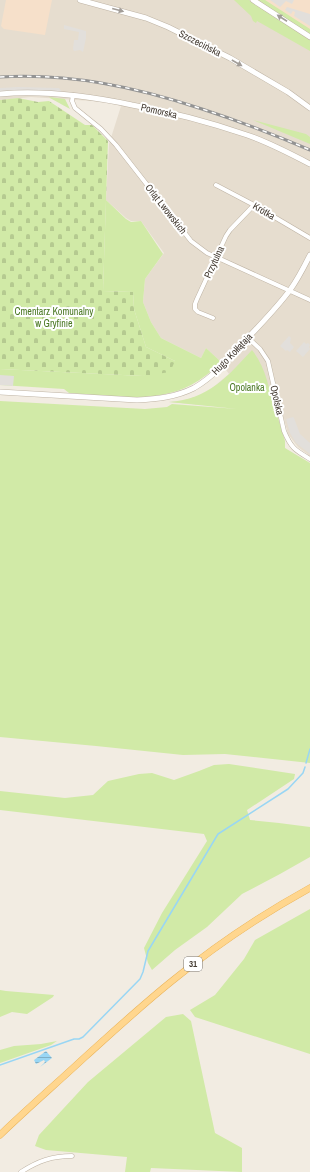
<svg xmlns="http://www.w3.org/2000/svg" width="310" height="1172" viewBox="0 0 310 1172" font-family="'Archivo Narrow',sans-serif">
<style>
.residential{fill:#e6ddcf}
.commercial{fill:#f6e0ca}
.green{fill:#d1eaa7}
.cemetery{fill:url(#cemetery-stones)}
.parking{fill:#e2dfdb}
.water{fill:url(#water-rules)}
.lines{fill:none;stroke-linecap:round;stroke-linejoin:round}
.stream{stroke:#99d6f4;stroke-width:1.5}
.minor-casing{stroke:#beb3a4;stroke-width:5}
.tertiary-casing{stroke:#beb3a4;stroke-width:6}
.primary-casing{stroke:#eab358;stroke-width:7}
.minor{stroke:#fff;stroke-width:4}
.tertiary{stroke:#fff;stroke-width:5}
.primary{stroke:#ffd68e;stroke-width:6}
.rail-casing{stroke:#939393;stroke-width:3}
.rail{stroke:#fff;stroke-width:1.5;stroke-dasharray:4.5;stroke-linecap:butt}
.oneway{fill:#a29d98}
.labels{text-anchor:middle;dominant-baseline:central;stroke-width:4;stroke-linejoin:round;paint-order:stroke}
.shield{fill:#fff;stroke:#7c7670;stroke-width:1}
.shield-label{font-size:9px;font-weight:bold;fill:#443b32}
.street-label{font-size:10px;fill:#443b32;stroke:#fff}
.park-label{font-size:10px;fill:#4a7823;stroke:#fff}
</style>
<defs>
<pattern id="cemetery-stones" width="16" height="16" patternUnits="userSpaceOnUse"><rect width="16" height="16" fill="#d1eaa7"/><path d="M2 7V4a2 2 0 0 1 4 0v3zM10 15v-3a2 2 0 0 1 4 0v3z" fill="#b5ca90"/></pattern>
<pattern id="water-rules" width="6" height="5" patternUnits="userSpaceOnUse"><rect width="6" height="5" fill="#99d6f4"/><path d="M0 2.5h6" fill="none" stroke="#7eafc6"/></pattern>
</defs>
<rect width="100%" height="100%" fill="#f2ece2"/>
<path class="residential" d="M 0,0 L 310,0 L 310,456 L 298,447 L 288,434 L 282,412 L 277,413 L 276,410 L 248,409 L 169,402 L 182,401 L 204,394 L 211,389 L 229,374 L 219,360 L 206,348 L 201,358 L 161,338 L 151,322 L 143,302 L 145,279 L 164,253 L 141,221 L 131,221 L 126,218 L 106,200 L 109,144 L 122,103 L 31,97 L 0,100 Z"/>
<path class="commercial" d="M 6,0 L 52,0 L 45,35 L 4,29 L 1,26 Z
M 261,0 L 310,0 L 310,32 Z"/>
<path class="green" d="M 234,0 L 249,0 L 310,39 L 310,51 L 257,21 L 256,23 L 253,21 L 251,16 Z
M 257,0 L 265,0 L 310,29 L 310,34 Z
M 49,97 L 65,99 L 70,109 L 50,98 Z
M 253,120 L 306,134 L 310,137 L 310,144 Z
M 106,200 L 126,219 L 131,222 L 141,221 L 163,254 L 145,279 L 143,302 L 151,322 L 161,338 L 201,358 L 206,348 L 219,360 L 221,363 C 212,371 202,379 191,385 C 155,404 108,396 69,393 L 64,389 L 0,385 L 0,369 L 143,376 L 175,361 L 146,347 L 134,309 L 133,292 L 103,291 Z
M 252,350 C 266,368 269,387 274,410 L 272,410 L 276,411 L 285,441 L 285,448 L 310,463 L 310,763 L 225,754 L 183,755 L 96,746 L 0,737 L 0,401 L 145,409 L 167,407 L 172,404 L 237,409 L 169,402 C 209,399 227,377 252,350 Z
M 229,764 L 295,774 L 294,779 L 247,810 L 250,820 L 279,823 L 310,827 L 310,857 L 280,874 L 242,894 L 207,927 L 175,950 L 152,970 L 148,963 L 144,948 L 162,913 L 207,841 L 204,834 L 0,810 L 0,791 L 65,798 L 93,795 L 108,781 L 139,774 L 152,773 L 174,780 L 199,771 L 214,765 Z
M 310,909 L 310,1054 L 195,1017 L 190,1010 L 215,995 L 244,959 L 255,940 Z
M 0,990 L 6,991 L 54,995 L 53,997 L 27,1014 L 12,1012 L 0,1017 Z
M 183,1014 L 191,1021 L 215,1133 L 242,1148 L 242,1172 L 151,1168 L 150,1172 L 125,1172 L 127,1157 L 46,1150 L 35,1146 L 39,1135 L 88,1082 L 166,1017 Z
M 57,1041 L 51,1045 L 0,1063 L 0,1050 L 14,1046 L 41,1044 Z"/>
<path class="cemetery" d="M 18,98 L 38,102 L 49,101 L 85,125 L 92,125 L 108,141 L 103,291 L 133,292 L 134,309 L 146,347 L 175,361 L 170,372 L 143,376 L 0,369 L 0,100 Z"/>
<path class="parking" d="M 270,0 L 294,0 L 292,4 L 286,1 L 280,7 Z
M 287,7 L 310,14 L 310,26 L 294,16 L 295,12 L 293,11 L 291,14 L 285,10 Z
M 64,25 L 86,31 L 86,38 L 83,52 L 80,50 L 74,51 L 73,49 L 74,40 L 78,40 L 79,32 L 64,29 Z
M 18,87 L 59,88 L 62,92 L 33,90 L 0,92 L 0,88 Z
M 289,336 L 291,338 L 290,343 L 294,347 L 290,352 L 287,350 L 286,351 L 280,346 Z
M 304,342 L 306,344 L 308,343 L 310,345 L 309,347 L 310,349 L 303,357 L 296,351 Z
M 0,375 L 14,376 L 13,386 L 0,385 Z
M 293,417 L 294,418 L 300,434 L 310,443 L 310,454 L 296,443 L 290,433 L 286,419 Z"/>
<path class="water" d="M 46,1051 L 52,1058 L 40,1067 L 45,1062 L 44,1060 L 36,1064 L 34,1060 Z"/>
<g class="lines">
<path class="stream" d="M 306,763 L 310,749
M 0,1065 L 74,1039 L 79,1039 L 83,1037 L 140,979 L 143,972 L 148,951 L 218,834 L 288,789 L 303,773 L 305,767"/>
<defs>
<path id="minor" d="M 73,95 L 72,101 L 75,108 L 101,129 L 116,145 L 191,241 L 207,253 L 310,300
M 216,185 L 254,205 L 310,238
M 213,318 L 198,312 L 195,309 L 195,304 L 197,299 L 226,236 L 230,230 L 254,205
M 248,338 L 260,349 L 268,361 L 284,431 C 291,448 295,450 310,459
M 21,1172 C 38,1161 52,1156 72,1156"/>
<path id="tertiary" d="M 80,0 L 146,18 L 168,27 L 230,58 L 288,92 L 310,108
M 253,0 L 310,37
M 0,94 C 45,90 89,96 132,105 C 171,112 209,122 247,135 C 268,142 289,153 310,164
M 0,392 L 137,400 C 157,399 176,397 194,388 C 213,377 227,361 241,345 C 258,327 276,309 290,290 C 298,279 304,267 310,255"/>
<path id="primary" d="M 0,1135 C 28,1108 57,1083 85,1057 C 114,1031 142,1005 172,981 C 215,946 261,915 310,888"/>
</defs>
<use href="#minor" class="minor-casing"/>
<use href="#tertiary" class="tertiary-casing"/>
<use href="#primary" class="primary-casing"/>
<use href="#minor" class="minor"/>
<use href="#tertiary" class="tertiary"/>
<use href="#primary" class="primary"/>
<defs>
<path id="rail" d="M 0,77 C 70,73 136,87 202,109 C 239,121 275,135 310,150"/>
</defs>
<use href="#rail" class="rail-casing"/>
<use href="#rail" class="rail"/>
</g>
<defs><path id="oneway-solid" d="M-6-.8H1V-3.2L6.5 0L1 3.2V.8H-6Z"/></defs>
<g class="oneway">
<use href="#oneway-solid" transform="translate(118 10) rotate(15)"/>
<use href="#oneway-solid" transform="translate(282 18) rotate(-147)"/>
<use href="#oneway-solid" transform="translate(237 63) rotate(30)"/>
</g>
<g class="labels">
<rect class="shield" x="184" y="957" width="18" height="14" rx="3"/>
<g class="shield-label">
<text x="193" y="964">31</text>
</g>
<g class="street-label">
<text transform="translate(200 43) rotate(27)">Szczecińska</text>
<text transform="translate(159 111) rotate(13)">Pomorska</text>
<text transform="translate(166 209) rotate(52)">Orląt Lwowskich</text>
<text transform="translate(264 211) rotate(30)">Krótka</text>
<text transform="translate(214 262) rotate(-65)">Przytulna</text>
<text transform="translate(232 354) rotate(-46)">Hugo Kołłątaja</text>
<text transform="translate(277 400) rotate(77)">Opolska</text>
</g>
<g class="park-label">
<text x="54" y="311">Cmentarz Komunalny<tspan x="54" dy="12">w Gryfinie</tspan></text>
<text x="247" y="387">Opolanka</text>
</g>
</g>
</svg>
